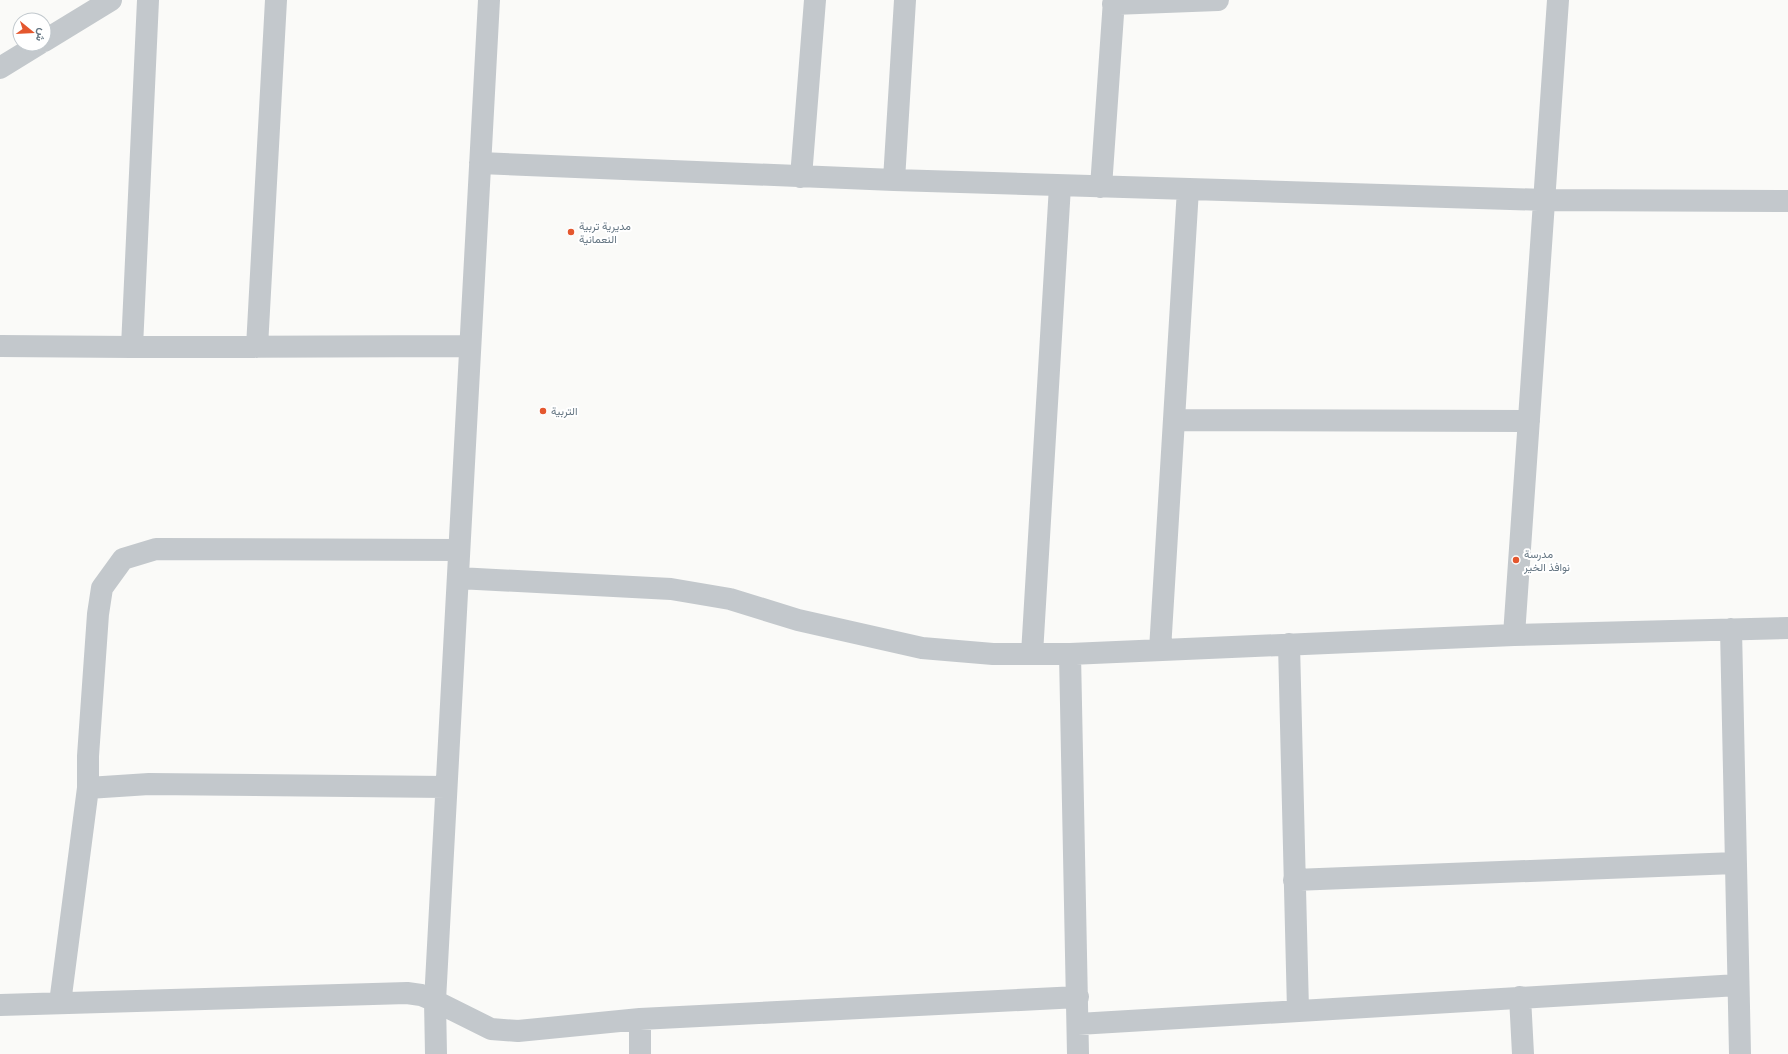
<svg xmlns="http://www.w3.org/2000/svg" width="1788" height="1054" viewBox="0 0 1788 1054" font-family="Figtree,Vazirmatn,sans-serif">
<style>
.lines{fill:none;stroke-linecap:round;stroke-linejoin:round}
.street{stroke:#c3c8cc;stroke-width:22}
.poi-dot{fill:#e4572e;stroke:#fff;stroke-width:1.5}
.labels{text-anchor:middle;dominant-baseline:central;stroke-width:4;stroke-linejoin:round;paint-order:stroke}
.poi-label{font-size:11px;fill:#657683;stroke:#fff;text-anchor:start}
</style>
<rect width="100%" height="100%" fill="#fafaf8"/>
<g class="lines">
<path class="street" d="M 1113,4 L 1218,0
M 44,41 L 111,0
M 0,68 L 39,44
M 480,163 L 894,180 L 1545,200 L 1788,201
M 801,177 L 815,0
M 894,180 L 905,0
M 1101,187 L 1114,0
M 0,346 L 132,347 L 470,346
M 132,347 L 148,0
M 257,347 L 276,0
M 1174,420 L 1529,421
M 458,578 L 671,589 L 730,599 L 798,620 L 922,648 L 993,654 L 1070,654 L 1514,635 L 1788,628
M 1731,629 L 1740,1054
M 1514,635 L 1558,0
M 1289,644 L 1298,1010
M 1160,650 L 1188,189
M 1032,654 L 1060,186
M 1070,654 L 1078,1054
M 446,787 L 149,784 L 88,788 L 88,756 L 98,614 L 102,588 L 123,559 L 156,549 L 459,550
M 1294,880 L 1735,863
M 1520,997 L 1523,1054
M 60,1003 L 88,788
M 0,1005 L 407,993 L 421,995 L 435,1001 L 491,1029 L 518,1031 L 640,1019 L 1078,997
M 640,1019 L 640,1054
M 1078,1024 L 1738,985
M 436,1054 L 435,1001 L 489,0"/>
</g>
<g class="poi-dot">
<circle cx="571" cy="232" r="4"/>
<circle cx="543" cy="411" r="4"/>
<circle cx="1516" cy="560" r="4"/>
</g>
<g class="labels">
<g class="poi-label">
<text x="579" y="226">مديرية تربية<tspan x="579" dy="13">النعمانية</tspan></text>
<text x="551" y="411">التربية</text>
<text x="1524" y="554">مدرسة<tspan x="1524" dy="13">نوافذ الخير</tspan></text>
</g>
</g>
<g transform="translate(32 32) rotate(108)"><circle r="19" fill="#ffffff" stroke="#c1c8cd"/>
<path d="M0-3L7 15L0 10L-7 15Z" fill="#e4572e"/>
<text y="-6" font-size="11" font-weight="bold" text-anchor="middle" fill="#657683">ش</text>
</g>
</svg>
